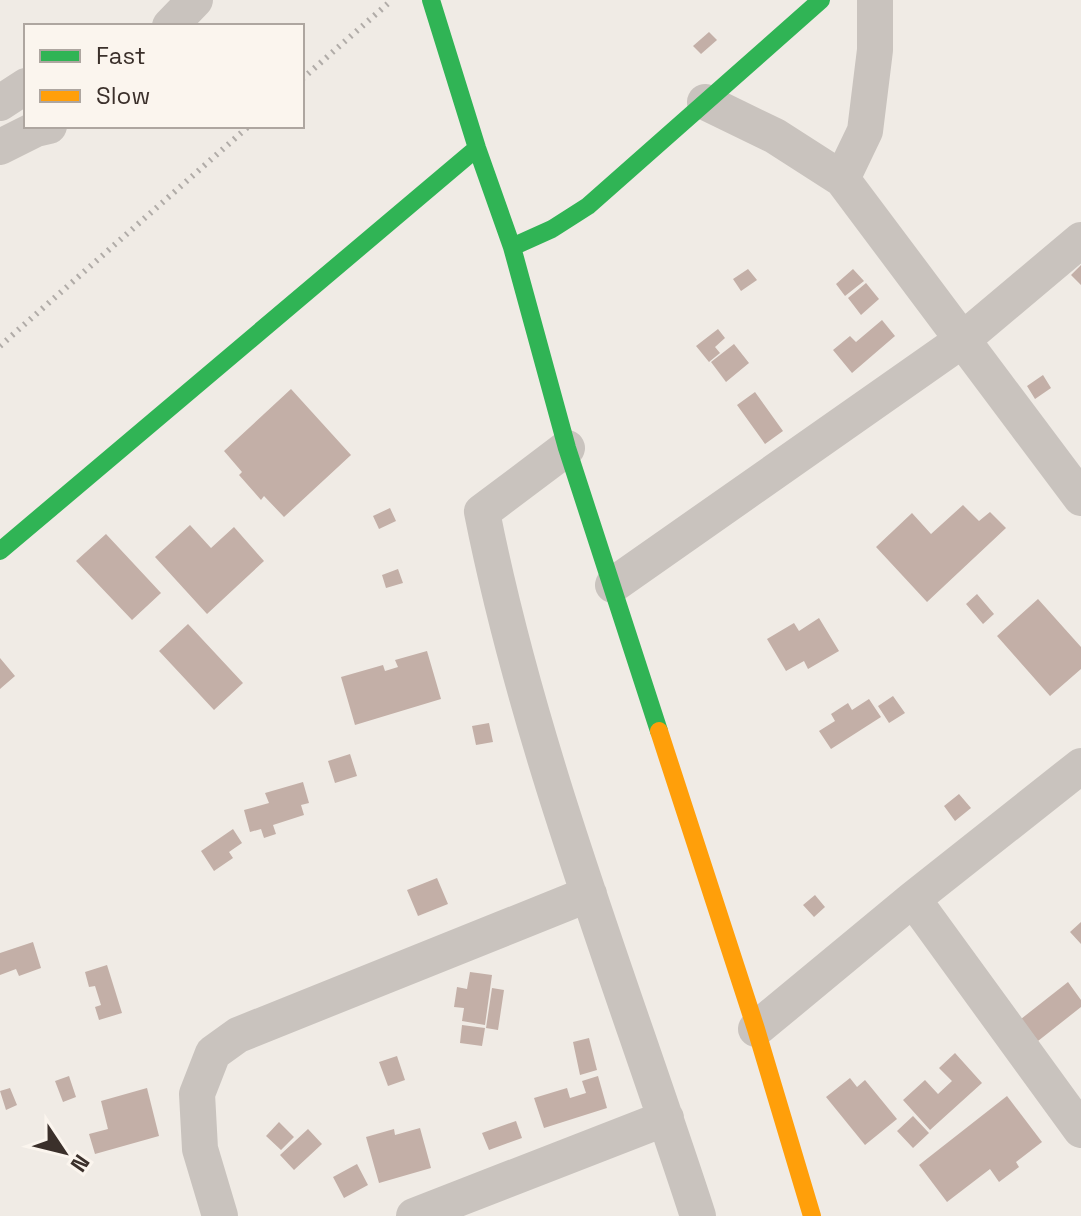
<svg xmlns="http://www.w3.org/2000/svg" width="1081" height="1216" viewBox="0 0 1081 1216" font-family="'Space Grotesk',sans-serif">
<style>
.building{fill:#c3afa7}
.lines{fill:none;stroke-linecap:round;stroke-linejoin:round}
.street{stroke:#c9c3be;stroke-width:36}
.fast{stroke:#30b455;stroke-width:18}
.slow{stroke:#ff9f0a;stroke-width:18}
.rail{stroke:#b1aca8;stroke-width:6;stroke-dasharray:2 6;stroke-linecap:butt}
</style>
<rect width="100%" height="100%" fill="#f0ebe5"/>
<path class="building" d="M 709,32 L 717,40 L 701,54 L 693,46 Z
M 1081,265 L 1081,285 L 1071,275 Z
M 748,269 L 757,280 L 741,291 L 733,279 Z
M 853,269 L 864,281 L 845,296 L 836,284 Z
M 866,283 L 879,299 L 861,315 L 848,298 Z
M 882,320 L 895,336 L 852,373 L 833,350 L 850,336 L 856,342 Z
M 718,329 L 725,338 L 715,347 L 720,353 L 709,362 L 696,346 Z
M 734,344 L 749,363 L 726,382 L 711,362 Z
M 1043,375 L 1051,388 L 1035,399 L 1027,386 Z
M 291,389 L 351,455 L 284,517 L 264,496 L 261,500 L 239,475 L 242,472 L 224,451 Z
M 755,392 L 783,431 L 765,444 L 737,405 Z
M 963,505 L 979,521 L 990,512 L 1006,528 L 927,602 L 876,547 L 912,513 L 931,534 Z
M 390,508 L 396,521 L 379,529 L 373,516 Z
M 190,525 L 211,548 L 234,527 L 264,561 L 207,614 L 155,557 Z
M 106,534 L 161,593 L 132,620 L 76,561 Z
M 398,569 L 403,583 L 386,588 L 382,575 Z
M 977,594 L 994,614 L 983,624 L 966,604 Z
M 1038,599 L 1081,647 L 1081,669 L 1050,696 L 997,636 Z
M 819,618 L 839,651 L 808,669 L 804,661 L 786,671 L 767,639 L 794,623 L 799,631 Z
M 188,624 L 243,683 L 214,710 L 159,651 Z
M 427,651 L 441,699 L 355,725 L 341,677 L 383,665 L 385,671 L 398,667 L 395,660 Z
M 0,658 L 15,676 L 0,689 Z
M 893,696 L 905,713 L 889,723 L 878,706 Z
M 869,699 L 881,717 L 831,749 L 819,731 L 835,721 L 831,714 L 848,703 L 852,710 Z
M 489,723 L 493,742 L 476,745 L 472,726 Z
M 350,754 L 357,776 L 335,783 L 328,761 Z
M 303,782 L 309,803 L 301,805 L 304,815 L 273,825 L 276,834 L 264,838 L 261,829 L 250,832 L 244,810 L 269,803 L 265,793 Z
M 959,794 L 971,808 L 955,821 L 944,806 Z
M 233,829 L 242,843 L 229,852 L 233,858 L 214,871 L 201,851 Z
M 437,878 L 448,904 L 418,916 L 407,890 Z
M 815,895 L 825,907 L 814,917 L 803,905 Z
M 1081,922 L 1081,944 L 1070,932 Z
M 33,942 L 41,968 L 19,976 L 16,969 L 0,975 L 0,953 Z
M 107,965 L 122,1013 L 99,1020 L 95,1007 L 101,1005 L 95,986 L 89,987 L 85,972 Z
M 470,972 L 492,975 L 485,1025 L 462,1021 L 464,1008 L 454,1007 L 457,987 L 467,989 Z
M 1068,982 L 1081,1000 L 1081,1007 L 1038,1041 L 1021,1019 Z
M 492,988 L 504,990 L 498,1030 L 486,1028 Z
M 462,1025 L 485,1028 L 482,1046 L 460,1043 Z
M 589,1038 L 597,1070 L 580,1075 L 573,1042 Z
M 955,1053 L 982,1083 L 930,1130 L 903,1100 L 925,1080 L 938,1094 L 952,1081 L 939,1068 Z
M 397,1056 L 405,1080 L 388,1086 L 379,1062 Z
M 69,1076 L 76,1097 L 63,1102 L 55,1081 Z
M 598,1076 L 607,1108 L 544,1128 L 534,1098 L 567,1088 L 570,1098 L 586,1093 L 582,1081 Z
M 850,1078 L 857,1087 L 865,1080 L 897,1119 L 865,1145 L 826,1097 Z
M 10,1088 L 17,1105 L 6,1110 L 0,1091 Z
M 147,1088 L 159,1136 L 95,1154 L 89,1134 L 108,1129 L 101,1101 Z
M 1007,1096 L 1042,1142 L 1016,1162 L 1019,1167 L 999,1182 L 990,1169 L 947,1202 L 919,1165 Z
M 913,1116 L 929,1133 L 913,1148 L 897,1131 Z
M 516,1121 L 522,1138 L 489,1150 L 482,1133 Z
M 279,1122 L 294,1137 L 281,1150 L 266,1136 Z
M 420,1128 L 431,1168 L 379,1183 L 366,1137 L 394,1129 L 395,1135 Z
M 308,1129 L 322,1144 L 294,1170 L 280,1155 Z
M 357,1164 L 368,1185 L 344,1198 L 333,1177 Z"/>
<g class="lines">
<path class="street" d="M 170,26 L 195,0
M 705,102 L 775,136 L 842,179 L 1081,498
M 0,103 L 26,86
M 0,147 L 36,129 L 49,126
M 842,179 L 865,131 L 875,50 L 875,0
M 567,448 L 482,512 C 530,753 622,983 698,1216
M 613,585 L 961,341 L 1081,240
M 913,899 L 1081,1130
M 756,1029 L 913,899 L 1081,766
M 220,1216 L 200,1149 L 197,1094 L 213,1053 L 238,1035 L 589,894
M 414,1216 L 666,1118"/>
<path class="fast" d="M 431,0 L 477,148 L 512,247 L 567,448 L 659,731
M 512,247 L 552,229 L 588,206 L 821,0
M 0,551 L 477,148"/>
<path class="slow" d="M 659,731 L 756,1029 L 812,1216"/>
<path class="rail" d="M 302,79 L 392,0
M 0,346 L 249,126"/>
</g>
<rect x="24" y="24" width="280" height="104" fill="#fbf5ee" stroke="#aea6a0" stroke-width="2"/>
<rect x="40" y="50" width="40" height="12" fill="#30b455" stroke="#aea6a0" stroke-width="2"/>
<text x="96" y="64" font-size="24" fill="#3b302b">Fast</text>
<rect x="40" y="90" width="40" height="12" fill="#ff9f0a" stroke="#aea6a0" stroke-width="2"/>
<text x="96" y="104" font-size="24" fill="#3b302b">Slow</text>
<g transform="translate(64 1152) rotate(125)" stroke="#fbf5ee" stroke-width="6" paint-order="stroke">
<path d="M0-6L14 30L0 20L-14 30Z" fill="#3b302b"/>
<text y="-12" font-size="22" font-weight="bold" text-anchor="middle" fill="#3b302b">N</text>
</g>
</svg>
